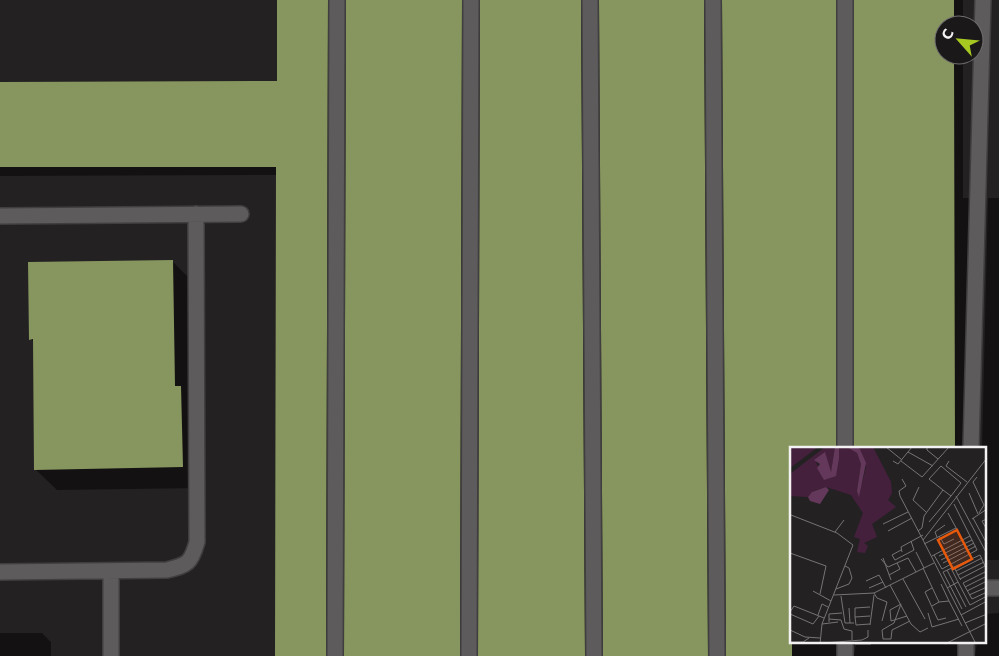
<svg xmlns="http://www.w3.org/2000/svg" width="999" height="656" viewBox="0 0 999 656" font-family="Commissioner,sans-serif">
<style>
.shadow{fill:#0007}
.building{fill:#86965e}
.lines{fill:none;stroke-linecap:round;stroke-linejoin:round}
.service-casing{stroke:#403e3f;stroke-width:18}
.service{stroke:#5e5b5d;stroke-width:15}
.inset-road{fill:none;stroke:#777476;stroke-width:1}
.view{fill:#e8590c;fill-opacity:0.15;stroke:#e8590c;stroke-width:2.5}
.inset-edge{fill:none;stroke:#f3f1f2;stroke-width:2.5}
</style>
<rect width="100%" height="100%" fill="#242123"/>
<path class="shadow" d="M 278,0 L 344,0 L 334,656 L 277,656 L 278,175 L 0,176 L 0,83 L 278,82 Z
M 348,0 L 478,0 L 468,656 L 346,656 Z
M 482,0 L 598,0 L 591,4 L 593,656 L 480,656 Z
M 601,0 L 721,0 L 714,4 L 716,656 L 605,656 Z
M 724,0 L 853,0 L 846,4 L 844,448 L 792,448 L 792,642 L 973,642 L 966,656 L 854,656 L 856,642 L 850,642 L 845,656 L 728,656 Z
M 856,0 L 963,0 L 963,25 L 944,25 L 944,55 L 963,55 L 963,198 L 968,198 L 977,207 L 970,448 L 856,448 Z
M 988,198 L 999,198 L 999,560 L 985,560 L 985,448 L 982,448 Z
M 173,262 L 194,283 L 203,488 L 57,490 L 35,469 L 34,342 L 31,339 Z
M 999,613 L 999,656 L 975,656 L 977,642 L 985,642 L 985,614 Z
M 0,633 L 42,633 L 51,642 L 51,656 L 0,656 Z"/>
<path class="building" d="M 277,0 L 328,0 L 326,656 L 275,656 L 276,167 L 0,167 L 0,82 L 277,81 Z
M 346,0 L 462,0 L 460,656 L 344,656 Z
M 480,0 L 581,0 L 585,656 L 478,656 Z
M 599,0 L 704,0 L 708,656 L 603,656 Z
M 722,0 L 836,0 L 836,448 L 792,448 L 792,656 L 726,656 Z
M 854,0 L 954,0 L 954,25 L 944,25 L 944,55 L 954,55 L 955,448 L 854,448 Z
M 173,260 L 175,386 L 181,386 L 183,467 L 34,470 L 33,339 L 29,340 L 28,262 Z"/>
<g class="lines">
<defs>
<path id="service" d="M 590,0 L 594,656
M 713,0 L 717,656
M 845,0 L 845,448
M 0,216 L 241,214
M 971,448 L 983,0
M 0,572 L 167,570 C 188,565 191,563 197,542 L 196,214
M 985,588 L 999,588
M 845,642 L 845,656
M 111,656 L 111,571
M 335,656 L 337,0
M 469,656 L 471,0
M 966,656 L 966,642"/>
</defs>
<use href="#service" class="service-casing"/>
<use href="#service" class="service"/>
</g>
<g transform="translate(790 447)">
<rect width="196" height="196" fill="#242123"/>
<path d="M 0,0 L 28,0 L 0,21 ZM 35,0 L 45,0 L 41,26 L 34,7 L 26,15 L 34,32 L 46,27 L 49,0 L 59,0 L 67,6 L 71,17 L 67,44 L 69,49 L 76,20 L 69,0 L 83,0 L 101,35 L 102,46 L 98,53 L 106,60 L 82,77 L 87,90 L 74,96 L 78,99 L 75,106 L 67,105 L 70,92 L 64,90 L 73,66 L 61,48 L 36,40 L 24,44 L 18,50 L 0,49 L 0,27 Z" fill="#45203d"/>
<path d="M 45,0 L 49,0 L 49,11 L 46,29 L 34,33 L 27,21 L 30,17 L 24,13 L 35,5 L 41,25 ZM 57,0 L 69,0 L 76,16 L 69,50 L 67,44 L 71,17 L 67,6 ZM 36,40 L 39,43 L 30,57 L 20,54 L 18,50 L 22,45 Z" fill="#64385b"/>
<path class="inset-road" d="M 96,0 L 112,13M 137,0 L 137,3 L 148,12M 118,5 L 143,19M 103,14 L 108,17 L 122,0M 111,14 L 132,30 L 159,0M 159,14 L 156,19 L 177,35M 187,30 L 183,35 L 194,58 L 189,66M 112,32 L 116,39 L 109,44 L 110,49 L 133,93M 129,40 L 123,53 L 136,65M 179,46 L 188,67M 166,49 L 197,107M 158,66 L 171,90M 1,68 L 47,86 L 63,98 L 32,177 L 30,197M 183,71 L 197,97M 182,72 L 197,62M 197,72 L 192,74 L 197,83M 139,75 L 161,49M 93,77 L 118,65M 98,84 L 122,71M 128,84 L 132,81 L 134,69 L 153,43 L 161,49 L 171,36 L 151,19 L 139,32 L 153,43M 45,85 L 54,73M 149,89 L 154,97 L 164,92M 147,90 L 145,85 L 155,78M 134,97 L 166,81M 111,103 L 102,108 L 105,113 L 124,103 L 121,94M 112,105 L 111,100 L 133,88M 126,105 L 134,121M 0,106 L 36,119 L 30,147M 144,108 L 152,122 L 187,103 L 164,57M 142,109 L 180,89M 149,109 L 182,93M 93,111 L 101,133M 91,112 L 98,120 L 118,111 L 126,125M 151,113 L 184,96M 153,116 L 186,99M 164,120 L 153,125 L 172,162M 133,121 L 149,155 L 142,159M 161,121 L 168,135M 157,123 L 176,160M 166,124 L 192,111M 197,124 L 173,136 L 182,152 L 197,145M 99,128 L 110,122 L 107,116M 168,128 L 194,115M 113,132 L 135,172M 170,132 L 195,119 L 190,108 L 164,120 L 170,132 L 171,133M 76,134 L 89,128 L 96,141M 151,137 L 159,154M 100,138 L 121,177 L 130,185 L 138,181M 175,140 L 197,129M 79,141 L 93,135M 142,141 L 135,145 L 148,173 L 156,171M 157,141 L 168,135 L 180,158 L 197,149M 46,142 L 59,137 L 62,131 L 59,121 L 55,119M 23,144 L 41,154M 177,144 L 197,134M 84,146 L 87,151 L 97,155 L 92,174M 44,148 L 84,146 L 144,116M 179,148 L 197,140M 51,149 L 55,176 L 64,176M 149,155 L 159,154 L 172,179M 111,157 L 104,176 L 92,183 L 93,192 L 101,192 L 102,183 L 120,174M 111,157 L 100,163 L 101,174 L 117,169M 80,160 L 65,161 L 65,170 L 66,178 L 80,177M 59,161 L 60,176M 0,165 L 4,159 L 34,171M 138,166 L 142,180 L 169,172M 0,167 L 23,177 L 29,169M 28,168 L 32,157 L 38,160M 171,168 L 197,154M 65,170 L 80,169M 39,172 L 51,173 L 54,182 L 62,184 L 62,193M 39,175 L 39,167 L 52,166M 175,176 L 197,167M 32,177 L 48,175M 80,178 L 84,148M 0,183 L 15,190 L 30,191M 0,195 L 13,195 L 19,191M 33,196 L 72,193 L 78,190 L 78,183M 65,197 L 81,197M 155,197 L 197,176M 186,197 L 133,93 L 197,11"/>
<path class="view" d="M 167,83 L 182,112 L 163,122 L 148,93 Z"/>
<rect width="196" height="196" class="inset-edge"/>
</g>
<g transform="translate(959 40) rotate(297)"><circle r="24" fill="#1b181a" stroke="#716f70"/>
<path d="M0-4L9 19L0 12L-9 19Z" fill="#a6c821"/>
<text y="-8" font-size="14" font-weight="bold" text-anchor="middle" fill="#f3f1f2">С</text>
</g>
</svg>
